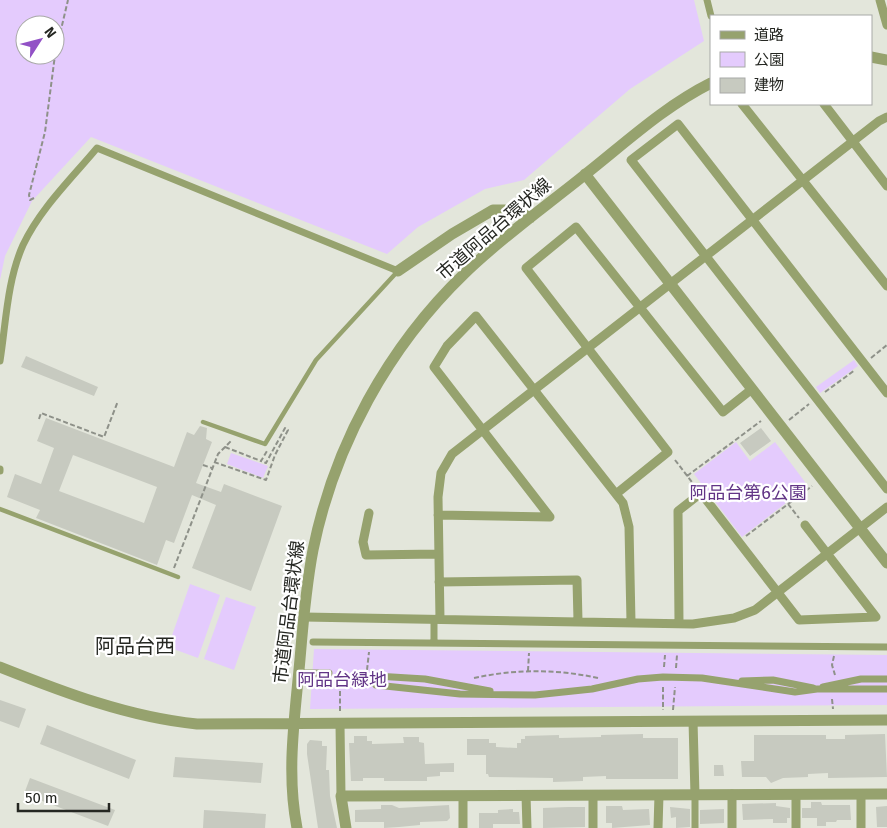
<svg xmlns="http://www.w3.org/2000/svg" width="887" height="828" viewBox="0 0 887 828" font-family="'Fira Sans','Noto Sans JP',sans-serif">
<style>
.green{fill:#e4cbfd;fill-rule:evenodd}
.building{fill:#c7cac0;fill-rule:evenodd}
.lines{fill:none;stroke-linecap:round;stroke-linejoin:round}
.path{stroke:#8e9189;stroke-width:2;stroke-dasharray:5 2.5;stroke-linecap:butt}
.service{stroke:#96a26e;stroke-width:4.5}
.pedestrian{stroke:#96a26e;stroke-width:7}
.minor{stroke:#96a26e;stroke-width:9}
.tertiary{stroke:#96a26e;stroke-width:11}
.labels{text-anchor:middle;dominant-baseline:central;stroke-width:4.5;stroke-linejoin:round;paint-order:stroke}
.street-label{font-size:18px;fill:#252722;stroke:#fff}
.park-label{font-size:18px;fill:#623586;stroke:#fff}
.quarter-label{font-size:20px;fill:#252722;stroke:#fff}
</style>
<rect width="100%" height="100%" fill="#e3e6db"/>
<path class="green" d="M 0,0 L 694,0 L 704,41 L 630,89 L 524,180 L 485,189 L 418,227 L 387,254 L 91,137 L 32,201 L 5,256 L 0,280 ZM 25,25 L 55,25 L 55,55 L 25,55 Z
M 854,360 L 858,366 L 820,393 L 816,387 Z
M 736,442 L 750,461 L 775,442 L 808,486 L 742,537 L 694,474 Z
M 231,453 L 268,466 L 263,478 L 227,464 Z
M 190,584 L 220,595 L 198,658 L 168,647 Z
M 226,597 L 256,607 L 234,670 L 204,659 Z
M 314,649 L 887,655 L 887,705 L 310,709 Z"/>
<path class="building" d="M 26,356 L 98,387 L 94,396 L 21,367 Z
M 46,418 L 174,467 L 187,432 L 194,435 L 200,426 L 207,428 L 206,439 L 212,442 L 196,483 L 221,492 L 224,484 L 282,506 L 251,591 L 192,568 L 216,505 L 192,495 L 174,543 L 166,540 L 157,565 L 36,518 L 40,510 L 7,497 L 15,474 L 41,484 L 54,448 L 37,441 ZM 73,455 L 157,487 L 144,523 L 59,491 Z
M 761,428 L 771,441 L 750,456 L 740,443 Z
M 0,700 L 26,709 L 19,728 L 0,721 Z
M 47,725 L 136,760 L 129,779 L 40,744 Z
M 643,734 L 643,738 L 678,738 L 678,779 L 606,779 L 606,776 L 583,777 L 583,781 L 553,782 L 553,778 L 489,777 L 488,774 L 486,774 L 486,755 L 467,755 L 467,739 L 489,739 L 489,743 L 496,743 L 496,747 L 517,748 L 517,743 L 521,743 L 521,739 L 525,739 L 525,736 L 559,735 L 559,738 L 601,737 L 601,735 Z
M 885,734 L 887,777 L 828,778 L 828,773 L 808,774 L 808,777 L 783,778 L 771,783 L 766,777 L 742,777 L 741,761 L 754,761 L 754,735 L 826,735 L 826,739 L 845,739 L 845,735 Z
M 354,736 L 367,736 L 367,741 L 372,741 L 372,744 L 404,743 L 403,737 L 419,737 L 419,742 L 424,743 L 425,764 L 454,763 L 454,772 L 440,772 L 440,776 L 427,777 L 427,781 L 384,781 L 384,778 L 363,778 L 363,781 L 351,781 L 349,743 L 354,743 Z
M 310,740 L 322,741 L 322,746 L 327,746 L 326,770 L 329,770 L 330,796 L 337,828 L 318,828 L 307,754 L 307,744 Z
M 175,757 L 263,763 L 261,783 L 173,777 Z
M 714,765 L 723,765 L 724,776 L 714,776 Z
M 30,778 L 115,810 L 108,826 L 24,794 Z
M 811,802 L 821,802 L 822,805 L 850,805 L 851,820 L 837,820 L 836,822 L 826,822 L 826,826 L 817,826 L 817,818 L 802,818 L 802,808 L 811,808 Z
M 776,803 L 776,806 L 790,808 L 790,818 L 787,818 L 787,823 L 773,823 L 773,819 L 743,820 L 742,804 Z
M 381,805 L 392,805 L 399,808 L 449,805 L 450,818 L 447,821 L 420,822 L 420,825 L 399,827 L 384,828 L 384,822 L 355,822 L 355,810 L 381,809 Z
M 606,806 L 622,806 L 623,810 L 649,809 L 650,825 L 612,828 L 612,823 L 606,823 Z
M 887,806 L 887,827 L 877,827 L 876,807 Z
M 568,807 L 585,807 L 585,827 L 543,828 L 543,808 Z
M 670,807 L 690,809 L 690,827 L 676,828 L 676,817 L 671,818 Z
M 513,809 L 513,812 L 519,812 L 520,824 L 493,824 L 493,828 L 479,828 L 479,813 L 498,813 L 498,810 Z
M 724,809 L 724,823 L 700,824 L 700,810 Z
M 204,810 L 266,814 L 265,828 L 203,828 Z"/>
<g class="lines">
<path class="path" d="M 55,55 L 68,0
M 34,198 L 30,200 L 29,195 L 45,132 L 55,55
M 871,358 L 887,345
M 825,392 L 855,370
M 39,419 L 41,413 L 104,437 L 118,401
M 789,420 L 809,404
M 225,447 L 261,461 L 267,451
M 675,460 L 695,486
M 214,462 L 266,480 L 275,455 L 288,430 L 285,428 L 266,463 L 261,461
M 203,465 L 212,468
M 687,476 L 761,421
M 788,504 L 799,518
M 746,536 L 812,486
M 174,568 L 218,454 L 231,441
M 290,626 L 292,604
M 834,656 L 832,665 L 835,675
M 664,667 L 665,655
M 676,668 L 677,655
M 367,670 L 369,652
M 528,671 L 529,653
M 474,678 C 515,669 557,669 598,678
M 663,687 L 663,710
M 832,699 L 833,709
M 673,710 L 675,687
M 340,711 L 340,691"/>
<path class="service" d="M 203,422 L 265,444 L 316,360 L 397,272
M 0,509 L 178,577"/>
<path class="pedestrian" d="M 707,0 L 711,16
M 0,361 C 6,323 7,281 23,245 C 40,209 71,179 97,148 L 398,271
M 0,469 L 0,471
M 313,642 L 887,647
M 434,643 L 434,619
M 298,673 L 329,673
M 376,676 L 425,679 L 490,691
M 742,681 L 773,680 L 813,688
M 376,685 L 460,694 L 535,695 L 592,689 L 638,679 L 663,677 L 702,678 L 795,692 L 817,689 L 887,689
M 823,687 L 861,679 L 887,679
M 695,795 L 695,828"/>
<path class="minor" d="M 880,0 L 887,25
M 742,104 L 887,286
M 824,104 L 887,186
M 887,393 L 678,124 L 631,160 L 887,489
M 616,494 L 668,452 L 526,268 L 576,227 L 723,412 L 752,389
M 369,513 L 363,542 L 366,555 L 439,554
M 438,515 L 550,517
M 550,517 L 434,367 L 447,346 L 476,316 L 623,503 L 629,527 L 631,622
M 805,525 L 876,617
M 439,582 L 577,580 L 578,621
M 304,617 L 693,624 L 734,618 L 755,610 L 887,507
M 440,619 L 438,497 L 441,473 L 452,454 L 879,121 L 887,117
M 679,623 L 678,511 L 701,493 L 799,620 L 876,617
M 693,721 L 695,795
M 340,724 L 341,796
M 796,794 L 796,828
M 526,795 L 527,828
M 463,828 L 463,796
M 593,828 L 593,795
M 658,828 L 659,795
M 732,828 L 732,794
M 861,828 L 861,794"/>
<path class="tertiary" d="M 871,57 L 887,60
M 585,174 L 887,563
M 398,271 L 452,234 L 493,210 L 516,210 L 530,218
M 0,667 C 63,692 128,717 197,724 L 887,720
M 297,828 C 286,772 295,716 300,659 C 303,623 306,586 313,550 C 334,446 388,347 465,273 C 501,238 542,209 582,177 C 623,145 663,107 711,83
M 346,828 L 341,796 L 887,794"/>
</g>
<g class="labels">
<g class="street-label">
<text transform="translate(494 229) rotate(-41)">市道阿品台環状線</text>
<text transform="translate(289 612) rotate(-83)">市道阿品台環状線</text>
</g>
<g class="park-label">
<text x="748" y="493">阿品台第6公園</text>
<text x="342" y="680">阿品台緑地</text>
</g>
<g class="quarter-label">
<text x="135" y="646">阿品台西</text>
</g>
</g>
<rect x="710" y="15" width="162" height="90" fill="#ffffff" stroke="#a8a9a7"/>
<rect x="720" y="31" width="25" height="8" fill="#96a26e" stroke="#a8a9a7"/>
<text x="754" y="40" font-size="15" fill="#252722">道路</text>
<rect x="720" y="52" width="25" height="15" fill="#e4cbfd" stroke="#a8a9a7"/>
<text x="754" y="65" font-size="15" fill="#252722">公園</text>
<rect x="720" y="78" width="25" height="15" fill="#c7cac0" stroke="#a8a9a7"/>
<text x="754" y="90" font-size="15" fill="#252722">建物</text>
<g transform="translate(40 40) rotate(54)"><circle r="24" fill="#ffffff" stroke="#a8a9a7"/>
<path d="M0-4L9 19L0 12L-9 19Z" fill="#9251c6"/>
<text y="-8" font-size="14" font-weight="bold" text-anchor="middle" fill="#252722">N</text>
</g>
<path d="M18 803v8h91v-8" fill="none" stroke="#252722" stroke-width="2.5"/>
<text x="25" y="803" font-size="15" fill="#252722" stroke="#ffffff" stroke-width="4" paint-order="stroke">50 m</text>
</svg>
